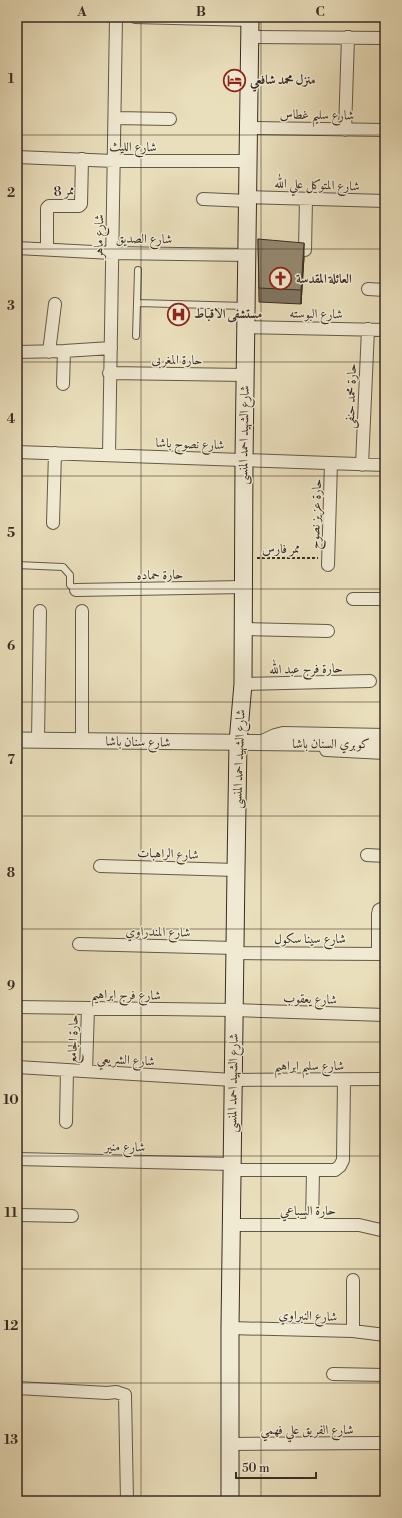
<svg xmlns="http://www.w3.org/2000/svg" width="402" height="1518" viewBox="0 0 402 1518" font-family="'Libre Bodoni',Amiri,serif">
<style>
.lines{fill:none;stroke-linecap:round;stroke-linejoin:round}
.service-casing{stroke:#645948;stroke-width:8}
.minor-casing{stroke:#645948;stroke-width:14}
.tertiary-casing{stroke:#645948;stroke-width:17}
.secondary-casing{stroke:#382c22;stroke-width:19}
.path{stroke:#382c22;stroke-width:2;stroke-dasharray:3 2;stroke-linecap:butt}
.service{stroke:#f1ead3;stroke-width:6}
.minor{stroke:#f1ead3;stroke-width:12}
.tertiary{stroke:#f1ead3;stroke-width:15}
.secondary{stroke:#f1ead3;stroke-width:17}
.wall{fill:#807662;stroke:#382c22}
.shaded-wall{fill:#686050;stroke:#382c22}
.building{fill:#958972;stroke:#382c22}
.grid{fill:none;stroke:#382c22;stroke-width:1;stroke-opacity:0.55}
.labels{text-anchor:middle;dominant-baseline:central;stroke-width:3;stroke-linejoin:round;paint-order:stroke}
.poi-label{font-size:13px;font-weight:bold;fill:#382c22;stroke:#f1ead3;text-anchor:start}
.street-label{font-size:13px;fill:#382c22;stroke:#f1ead3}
.neatline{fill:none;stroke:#382c22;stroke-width:1.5}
.grid-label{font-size:13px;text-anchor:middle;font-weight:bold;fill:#382c22}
</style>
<rect width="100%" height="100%" fill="#eadfbc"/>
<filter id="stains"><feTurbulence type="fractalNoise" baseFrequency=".005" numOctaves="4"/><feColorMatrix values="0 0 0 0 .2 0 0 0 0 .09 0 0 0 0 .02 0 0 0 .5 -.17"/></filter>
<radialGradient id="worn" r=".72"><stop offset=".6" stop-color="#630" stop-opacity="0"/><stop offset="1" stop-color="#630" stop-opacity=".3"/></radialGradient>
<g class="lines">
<defs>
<path id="service" d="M 137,303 L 245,306
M 136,336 L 138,270
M 17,565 L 63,567 L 70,575 L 70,585 L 76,590"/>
<path id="minor" d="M 135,17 L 250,20
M 250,37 L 385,38
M 115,118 L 170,119
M 249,128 L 385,130
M 345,130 L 348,37
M 17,157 L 114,161 L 249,161
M 248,197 L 385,201
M 203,199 L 248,201
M 17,248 L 112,253 L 247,255
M 47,249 L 47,208 L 49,206 L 79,206 L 81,204 L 82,159
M 305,250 L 306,199
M 368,289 L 385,290
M 246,327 L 385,330
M 17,352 L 64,351 L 111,348
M 49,352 L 55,304
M 109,373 L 245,375
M 63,384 L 64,351
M 17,452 L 385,465
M 109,455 L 116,17
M 362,465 L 368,329
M 53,523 L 55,453
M 328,565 L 331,463
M 76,590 L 243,587
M 353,599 L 385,599
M 243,629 L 328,631
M 243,684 L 370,681
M 38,740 L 40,611
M 82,741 L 82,611
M 260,742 L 275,735 L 283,733 L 385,735
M 326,750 L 385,753
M 367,855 L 385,856
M 100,866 L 236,870
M 79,944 L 235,948
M 235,953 L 385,954
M 378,954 L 378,914 L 379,910 L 385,907
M 17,1007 L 234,1010 L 385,1015
M 17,1067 L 233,1080 L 385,1079
M 86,1071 L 88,1008
M 66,1122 L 67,1070
M 17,1159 L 232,1164
M 232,1170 L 335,1170 L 340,1166 L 343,1160 L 344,1080
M 17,1215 L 72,1216
M 231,1225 L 359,1225 L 385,1231
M 312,1225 L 313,1171
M 230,1328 L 353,1331 L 385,1335
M 353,1331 L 353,1280
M 333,1374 L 385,1375
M 17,1388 L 107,1393 L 116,1392 L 125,1395 L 127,1501
M 230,1444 L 385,1443"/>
<path id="tertiary" d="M 17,740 L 385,744"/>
<path id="secondary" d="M 230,1501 L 230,1328 L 236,870 L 238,742 L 243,684 L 244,460 L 250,17"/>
</defs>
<use href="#service" class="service-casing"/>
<use href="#minor" class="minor-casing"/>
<use href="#tertiary" class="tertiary-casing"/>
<use href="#secondary" class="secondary-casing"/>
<path class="path" d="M 257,558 L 318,558"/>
<use href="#service" class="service"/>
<use href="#minor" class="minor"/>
<use href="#tertiary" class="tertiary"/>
<use href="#secondary" class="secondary"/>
</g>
<path class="wall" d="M 258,239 L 304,257 L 301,304 L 259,302 Z"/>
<path class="shaded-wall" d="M 304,243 L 304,257 L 301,304 L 301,290 Z"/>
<path class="building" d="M 258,239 L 304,243 L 301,290 L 259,288 Z"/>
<path class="grid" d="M 141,17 L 141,1501M 261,17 L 261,1501M 17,135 L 385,135M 17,249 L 385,249M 17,362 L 385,362M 17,476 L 385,476M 17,589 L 385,589M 17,702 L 385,702M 17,816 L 385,816M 17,929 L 385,929M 17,1042 L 385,1042M 17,1156 L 385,1156M 17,1269 L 385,1269M 17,1383 L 385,1383"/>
<defs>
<symbol id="hotel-ring" viewBox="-11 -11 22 22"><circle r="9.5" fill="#f1ead3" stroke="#8f2418" stroke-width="1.5"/><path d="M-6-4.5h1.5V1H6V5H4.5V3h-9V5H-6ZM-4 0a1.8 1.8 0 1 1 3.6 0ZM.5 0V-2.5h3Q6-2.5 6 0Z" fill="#8f2418"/></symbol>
<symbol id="church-ring" viewBox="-11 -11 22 22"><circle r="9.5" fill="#f1ead3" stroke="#8f2418" stroke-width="1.5"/><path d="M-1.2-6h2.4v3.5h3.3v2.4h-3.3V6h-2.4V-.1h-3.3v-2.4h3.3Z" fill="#8f2418"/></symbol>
<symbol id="hospital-ring" viewBox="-11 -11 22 22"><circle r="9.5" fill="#f1ead3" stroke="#8f2418" stroke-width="1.5"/><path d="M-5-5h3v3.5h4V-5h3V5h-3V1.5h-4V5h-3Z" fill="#8f2418"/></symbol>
</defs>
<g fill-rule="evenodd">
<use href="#hotel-ring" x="222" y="68" width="25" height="25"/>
<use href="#church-ring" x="268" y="266" width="25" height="25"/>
<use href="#hospital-ring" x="166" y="302" width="25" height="25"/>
</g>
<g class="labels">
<g class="poi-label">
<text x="250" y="80">منزل محمد شافعي</text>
<text x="296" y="279">العائلة المقدسة</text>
<text x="194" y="314">مستشفى الاقباط</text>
</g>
<g class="street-label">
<text transform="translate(317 115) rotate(1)">شارع سليم غطاس</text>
<text transform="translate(133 147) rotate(1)">شارع الليث</text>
<text transform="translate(317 185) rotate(2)">شارع المتوكل علي الله</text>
<text transform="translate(64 191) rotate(-5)">ممر 8</text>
<text transform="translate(99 236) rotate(-89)">شارع ماهر</text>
<text transform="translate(144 239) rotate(1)">شارع الصديق</text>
<text transform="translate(316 314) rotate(1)">شارع البوسته</text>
<text transform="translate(177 360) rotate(1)">حارة المغربى</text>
<text transform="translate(351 396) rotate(-88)">حارة محمد حنفى</text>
<text transform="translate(244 435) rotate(-89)">شارع الشهيد احمد المنسى</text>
<text transform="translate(190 444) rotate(2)">شارع نصوح باشا</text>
<text transform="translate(316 514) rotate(-88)">حارة عزيز نصوح</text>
<text transform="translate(281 549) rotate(-1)">ممر فارس</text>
<text transform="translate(160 575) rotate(-1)">حارة حماده</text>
<text transform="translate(306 669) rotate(-1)">حارة فرج عبد الله</text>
<text transform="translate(138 742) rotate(1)">شارع سنان باشا</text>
<text x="331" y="744">كوبري السنان باشا</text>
<text transform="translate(239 759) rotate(-88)">شارع الشهيد احمد المنسى</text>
<text transform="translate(168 854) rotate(2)">شارع الراهبات</text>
<text transform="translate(158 932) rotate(1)">شارع المندراوي</text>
<text x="310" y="939">شارع سينا سكول</text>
<text transform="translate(126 995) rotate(1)">شارع فرج ابراهيم</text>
<text transform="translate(310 999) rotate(2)">شارع يعقوب</text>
<text transform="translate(73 1039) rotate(-88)">حارة الجامع</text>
<text transform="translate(126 1060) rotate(3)">شارع الشريعي</text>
<text x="309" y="1066">شارع سليم ابراهيم</text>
<text transform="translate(233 1083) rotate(-89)">شارع الشهيد احمد المنسى</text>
<text transform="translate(125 1147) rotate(1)">شارع منير</text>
<text x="308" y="1211">حارة السباعي</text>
<text transform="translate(308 1316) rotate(2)">شارع النبراوي</text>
<text x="307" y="1430">شارع الفريق علي فهمي</text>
</g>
</g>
<rect width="402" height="1518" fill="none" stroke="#eadfbc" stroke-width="44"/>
<path d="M236 1472v6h80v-6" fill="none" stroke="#382c22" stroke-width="2"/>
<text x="242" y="1472" font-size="12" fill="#382c22" stroke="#f1ead3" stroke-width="3" paint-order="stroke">50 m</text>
<rect x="22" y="22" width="358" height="1474" class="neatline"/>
<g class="grid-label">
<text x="82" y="16">A</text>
<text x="201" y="16">B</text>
<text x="320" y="16">C</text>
<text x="11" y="83">1</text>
<text x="11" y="197">2</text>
<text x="11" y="310">3</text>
<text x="11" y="423">4</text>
<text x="11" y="537">5</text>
<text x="11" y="650">6</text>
<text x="11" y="764">7</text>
<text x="11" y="877">8</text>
<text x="11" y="990">9</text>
<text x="11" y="1104">10</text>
<text x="11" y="1217">11</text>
<text x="11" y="1330">12</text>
<text x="11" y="1444">13</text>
</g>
<rect width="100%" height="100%" filter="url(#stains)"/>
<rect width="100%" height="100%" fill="url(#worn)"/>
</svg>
